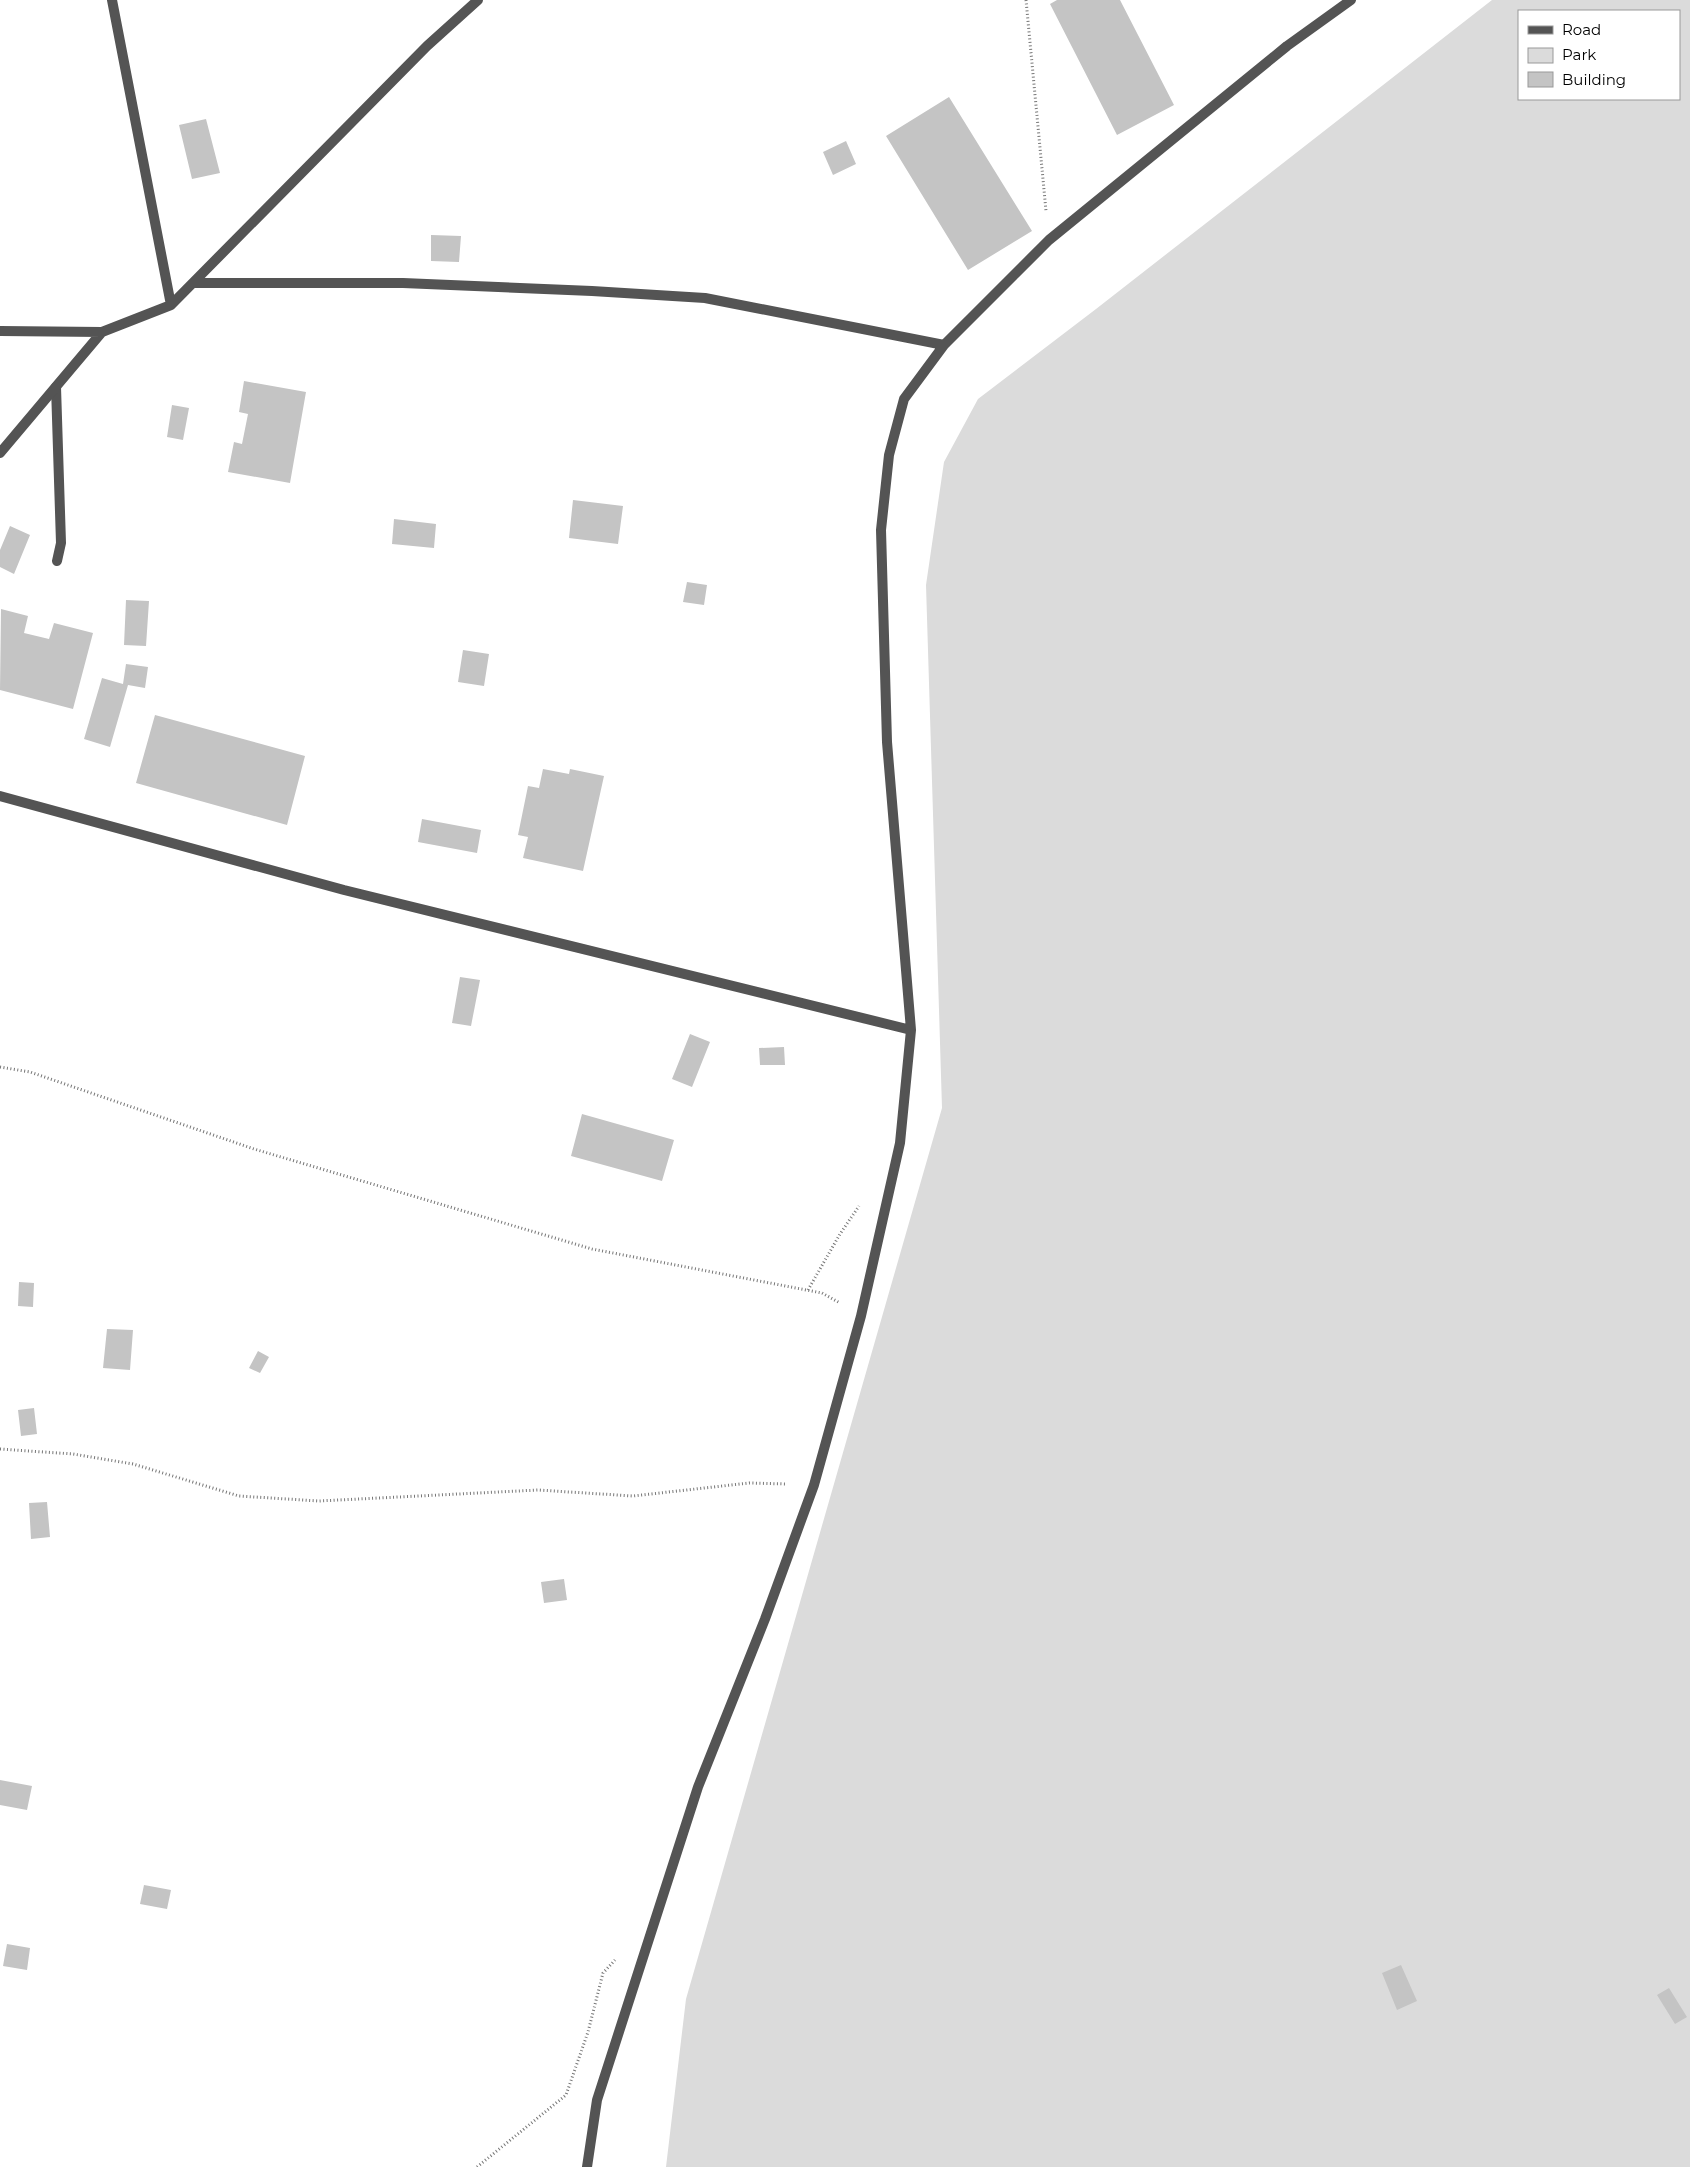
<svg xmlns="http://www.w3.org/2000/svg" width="1690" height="2167" viewBox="0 0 1690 2167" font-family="Montserrat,sans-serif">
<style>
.park{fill:#dbdbdb;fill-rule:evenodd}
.building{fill:#c4c4c4}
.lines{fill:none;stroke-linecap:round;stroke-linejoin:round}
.path{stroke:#767676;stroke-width:3;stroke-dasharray:1 2.5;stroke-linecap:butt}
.lane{stroke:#545454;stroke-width:10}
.street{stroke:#545454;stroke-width:10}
</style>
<rect width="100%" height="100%" fill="#fff"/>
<path class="park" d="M 1492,0 L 1690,0 L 1690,2167 L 666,2167 L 686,1999 L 942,1108 L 926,585 L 944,462 L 978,399 L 1096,309 ZM 1519,11 L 1679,11 L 1679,99 L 1519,99 Z"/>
<path class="building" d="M 1057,0 L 1120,0 L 1174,105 L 1117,135 L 1050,4 Z
M 949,97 L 1032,231 L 968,270 L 886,136 Z
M 206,119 L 220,173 L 192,179 L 179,125 Z
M 846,141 L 856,164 L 833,175 L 823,152 Z
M 431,235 L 461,236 L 459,262 L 431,261 Z
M 244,381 L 306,392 L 290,483 L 228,472 L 234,442 L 242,444 L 248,414 L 239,412 Z
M 172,405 L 189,408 L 183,440 L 167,437 Z
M 573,500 L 623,506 L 618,544 L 569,538 Z
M 394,519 L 436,524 L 434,548 L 392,544 Z
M 10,526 L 30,535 L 14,574 L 0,567 L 0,550 Z
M 687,582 L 707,585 L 704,605 L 683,602 Z
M 126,600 L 149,601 L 146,646 L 124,645 Z
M 1,609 L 28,616 L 24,633 L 49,639 L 54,623 L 93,633 L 73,709 L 0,690 Z
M 463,650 L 489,654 L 484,686 L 458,682 Z
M 126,664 L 148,667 L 145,688 L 128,685 L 110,747 L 84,739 L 102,678 L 123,684 Z
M 155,715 L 305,756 L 287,825 L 136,783 Z
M 543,769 L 569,774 L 570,769 L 604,776 L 583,871 L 523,858 L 528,837 L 518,835 L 528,786 L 539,788 Z
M 422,819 L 481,830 L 477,853 L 418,842 Z
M 460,977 L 480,980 L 471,1026 L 452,1023 Z
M 690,1034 L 710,1042 L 692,1087 L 672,1079 Z
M 784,1047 L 785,1065 L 760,1065 L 759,1048 Z
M 582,1114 L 674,1140 L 662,1181 L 571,1156 Z
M 19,1282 L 34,1283 L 33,1307 L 18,1306 Z
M 107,1329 L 133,1330 L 130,1370 L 103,1368 Z
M 258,1351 L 269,1357 L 260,1373 L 249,1368 Z
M 34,1408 L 37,1434 L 21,1436 L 18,1410 Z
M 47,1502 L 50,1537 L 31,1539 L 29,1503 Z
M 564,1579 L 567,1600 L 544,1603 L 541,1582 Z
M 0,1780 L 32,1786 L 27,1810 L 0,1805 Z
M 144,1885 L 171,1890 L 167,1909 L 140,1904 Z
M 7,1944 L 30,1948 L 27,1970 L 3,1966 Z
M 1401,1965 L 1417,2001 L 1397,2010 L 1382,1973 Z
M 1669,1988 L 1687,2017 L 1675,2024 L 1657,1995 Z"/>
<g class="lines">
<path class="path" d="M 1026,0 L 1046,211
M 0,1067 L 30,1072 L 254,1149 L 592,1249 L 822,1293 L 840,1303
M 808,1290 L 840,1234 L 859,1206
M 0,1449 L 73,1454 L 133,1464 L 239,1496 L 319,1501 L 538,1490 L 633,1496 L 749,1483 L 787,1484
M 477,2167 L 566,2095 L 588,2032 L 603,1973 L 615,1960"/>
<path class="lane" d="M 56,387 L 61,543 L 57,561"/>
<path class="street" d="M 112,0 L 171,305
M 194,283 L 403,283 L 592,291 L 705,298 L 944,345
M 0,331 L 102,332
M 0,453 L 102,332 L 171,305 L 427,46 L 478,0
M 0,796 L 344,890 L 911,1030
M 587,2167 L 597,2100 L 698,1787 L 765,1619 L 814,1485 L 861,1316 L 900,1143 L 911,1030 L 887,742 L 881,530 L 889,455 L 904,399 L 944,345 L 1049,240 L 1287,46 L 1351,0"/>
</g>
<rect x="1518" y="10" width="162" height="90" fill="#ffffff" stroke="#999999"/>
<rect x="1528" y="26" width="25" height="8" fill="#545454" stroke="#999999"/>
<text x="1562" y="35" font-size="15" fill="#000000">Road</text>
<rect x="1528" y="48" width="25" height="15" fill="#dbdbdb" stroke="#999999"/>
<text x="1562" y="60" font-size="15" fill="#000000">Park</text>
<rect x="1528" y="72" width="25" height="15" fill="#c4c4c4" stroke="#999999"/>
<text x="1562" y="85" font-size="15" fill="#000000">Building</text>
</svg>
